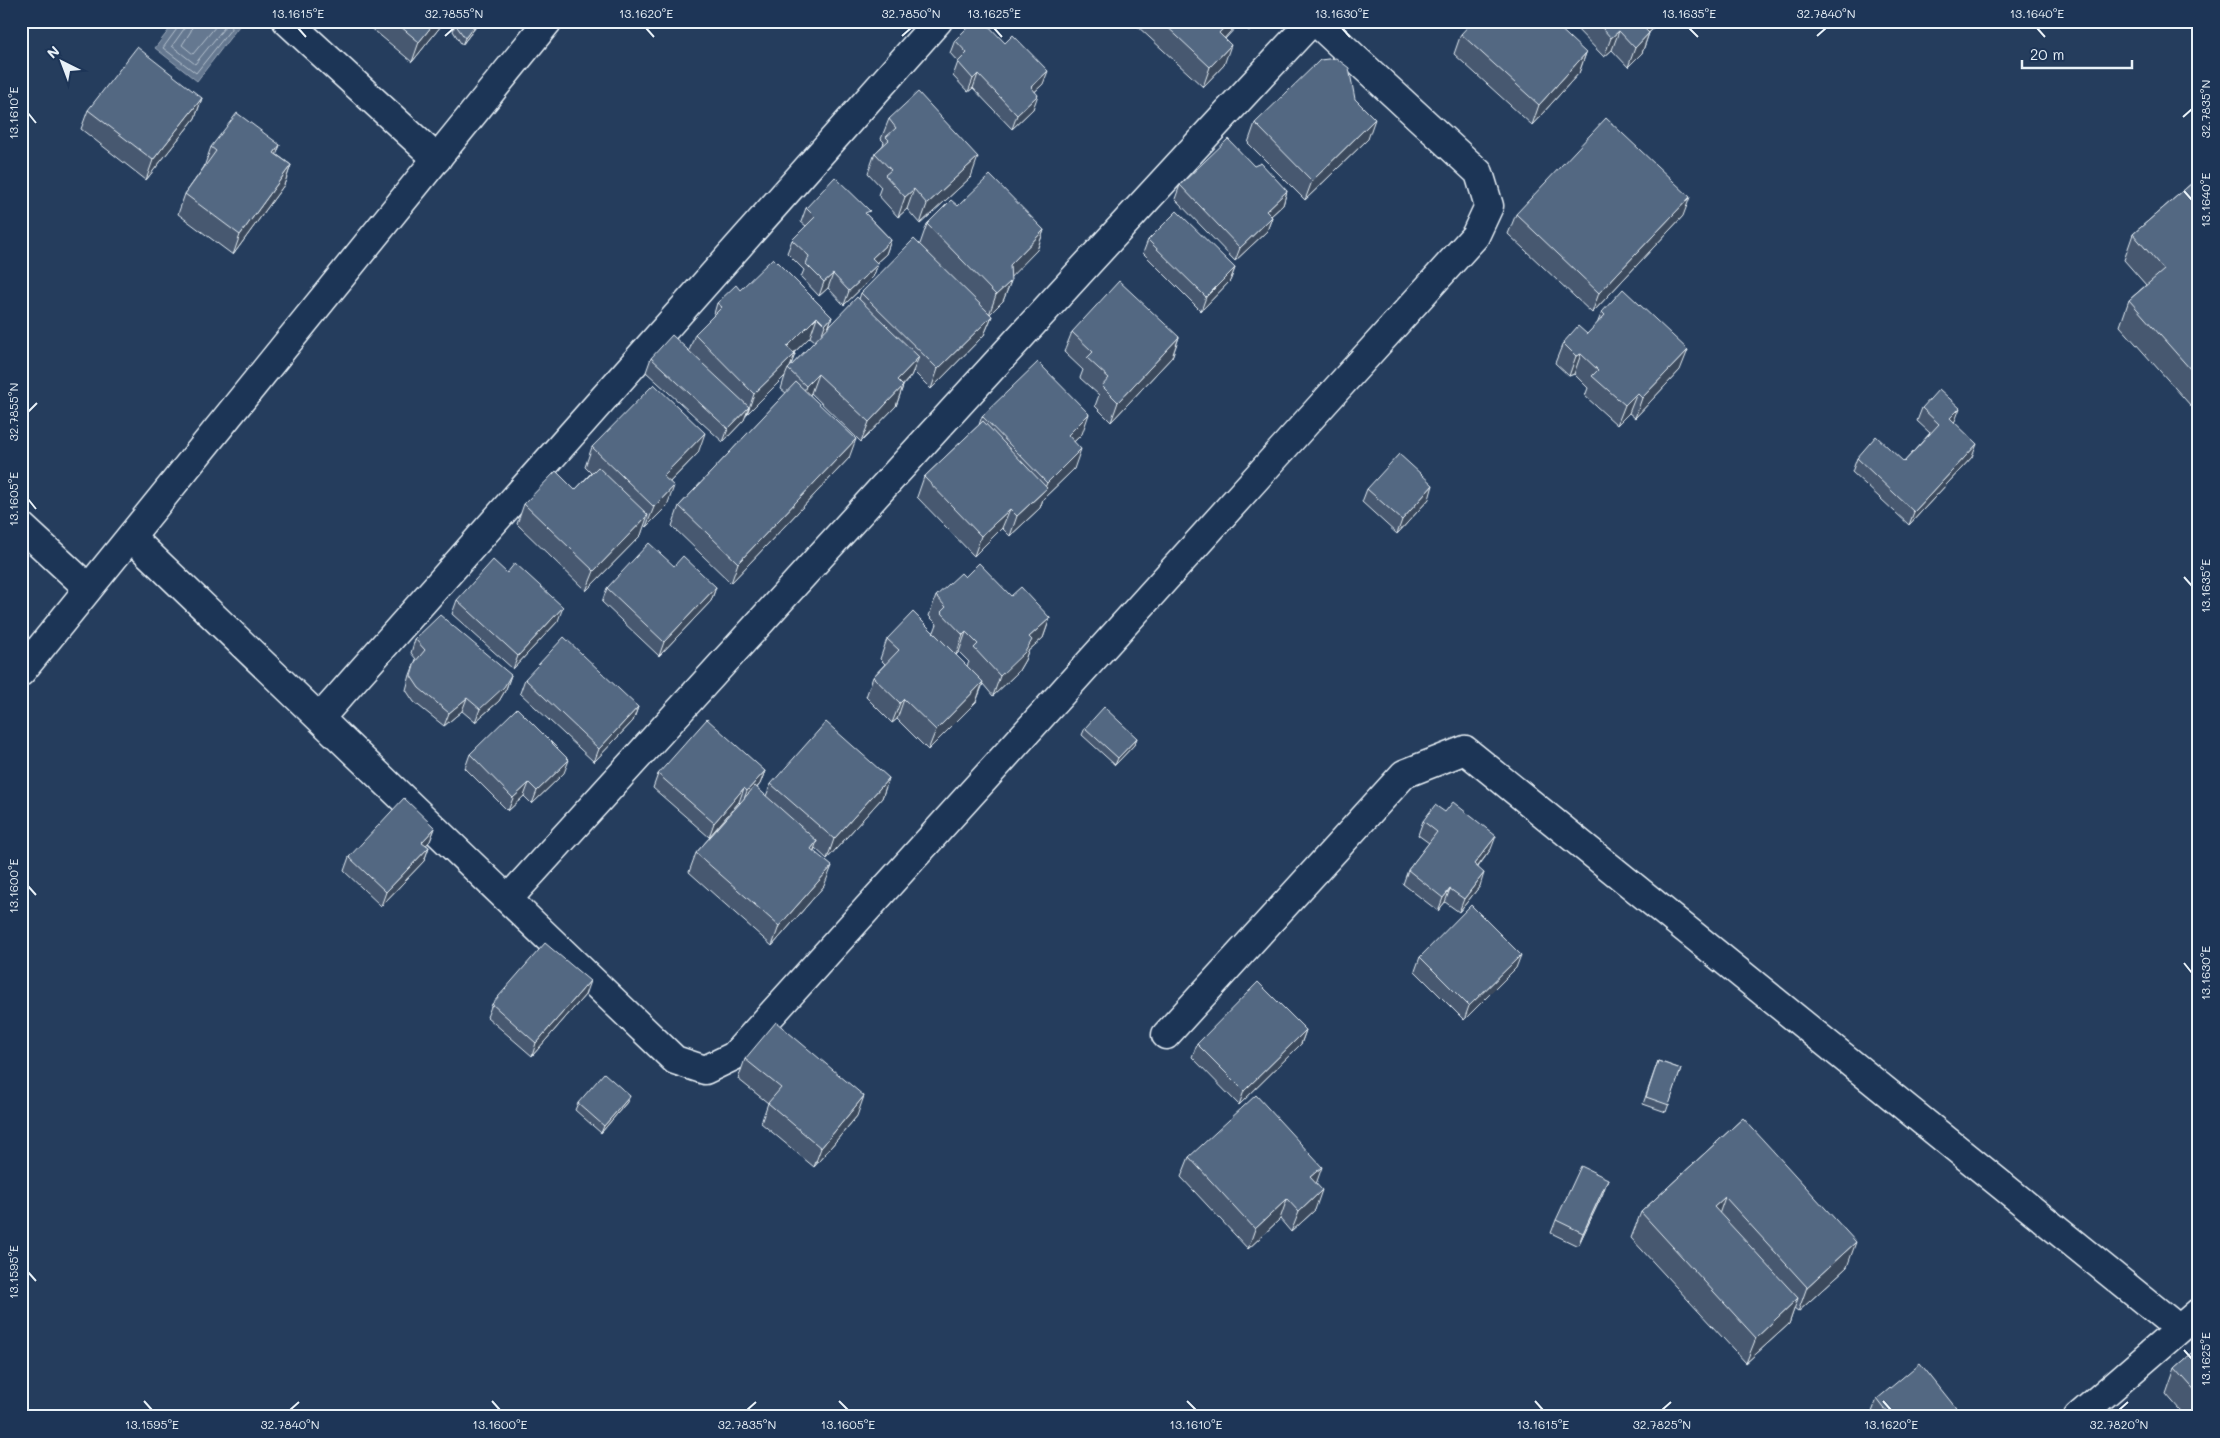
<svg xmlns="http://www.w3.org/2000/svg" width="2220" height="1438" viewBox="0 0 2220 1438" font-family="Mali,sans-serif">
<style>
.water{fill:#657890;stroke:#99a8ba}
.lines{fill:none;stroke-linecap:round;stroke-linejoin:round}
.shore{stroke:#b4c1ce;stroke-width:1}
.street-casing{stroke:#e8f1f8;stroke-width:31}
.secondary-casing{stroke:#e8f1f8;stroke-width:31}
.street{stroke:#1d3557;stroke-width:28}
.secondary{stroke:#1d3557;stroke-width:28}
.wall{fill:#475970;stroke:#e8f1f8;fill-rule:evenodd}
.shaded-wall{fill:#3a485b;stroke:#e8f1f8}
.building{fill:#536782;stroke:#e8f1f8}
.ticks{fill:none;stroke:#e8f1f8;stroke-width:2}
.neatline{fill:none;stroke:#e8f1f8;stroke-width:2}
.ticks-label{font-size:12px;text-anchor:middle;fill:#e8f1f8}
</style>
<rect width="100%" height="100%" fill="#253d5d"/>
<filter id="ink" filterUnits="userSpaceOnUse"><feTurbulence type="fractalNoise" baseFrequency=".02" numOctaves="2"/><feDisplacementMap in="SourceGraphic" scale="10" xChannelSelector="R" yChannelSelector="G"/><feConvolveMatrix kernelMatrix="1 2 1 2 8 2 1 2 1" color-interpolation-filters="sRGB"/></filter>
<g filter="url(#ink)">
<path class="water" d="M 176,21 L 233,21 L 239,26 L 197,81 L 155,48 Z"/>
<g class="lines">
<path class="shore" d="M 179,21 L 179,26 L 163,48 L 196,73 L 231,29 L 230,21
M 186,21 L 184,29 L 172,46 L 195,64 L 224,28 L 224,21
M 193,21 L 191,31 L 182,45 L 193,54 L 216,26 L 216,21"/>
<defs>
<path id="street" d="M 287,21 L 437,159
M 21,526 L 88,588
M 131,537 L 675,1060 L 705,1070 L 734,1056 L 1475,236 L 1489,206 L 1479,173 L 1315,21
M 320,718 L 938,21
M 508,899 C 776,606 1041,311 1312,21
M 1166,1035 L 1404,774 L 1465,750 L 2179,1329
M 2078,1417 L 2199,1312"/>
<path id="secondary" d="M 21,672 L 548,21"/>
</defs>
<use href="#street" class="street-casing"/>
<use href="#secondary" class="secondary-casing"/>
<use href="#street" class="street"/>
<use href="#secondary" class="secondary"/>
</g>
<path class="wall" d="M 363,21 L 445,21 L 412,62 Z
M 1138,21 L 1259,21 L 1249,31 L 1240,23 L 1225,39 L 1224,65 L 1203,87 L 1136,25 Z
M 1573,21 L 1661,21 L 1649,33 L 1642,53 L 1628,67 L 1612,50 L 1604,57 L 1572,24 Z
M 479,23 L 462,45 L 453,31 L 455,24 Z
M 1461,34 L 1586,53 L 1579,73 L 1532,125 L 1454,54 Z
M 955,40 L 1043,84 L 1035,92 L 1033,109 L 1012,129 L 973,88 L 968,92 L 953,76 L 958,62 L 950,53 Z
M 202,98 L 195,118 L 146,180 L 81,129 L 88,110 Z
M 1355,99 L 1368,139 L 1305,200 L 1248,143 L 1255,123 Z
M 889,119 L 971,177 L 920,224 L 907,209 L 898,217 L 878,195 L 881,187 L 868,173 L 875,153 L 883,145 L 884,142 L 881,139 Z
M 280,145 L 276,154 L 291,165 L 284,185 L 233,255 L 178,214 L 185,194 L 204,167 L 211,147 Z
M 1254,166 L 1287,191 L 1283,205 L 1271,216 L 1272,217 L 1267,231 L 1235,261 L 1175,199 L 1180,185 Z
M 2199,177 L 2199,399 L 2191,406 L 2120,326 L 2129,300 L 2146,285 L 2124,260 L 2133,234 Z
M 958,206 L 1044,230 L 1037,250 L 1010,277 L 1011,281 L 1003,301 L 990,314 L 992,316 L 984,335 L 931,389 L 913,371 L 911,376 L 903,386 L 896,406 L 861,442 L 811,393 L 810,395 L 849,458 L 731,583 L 672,526 L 679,506 L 786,393 L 781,389 L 785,376 L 747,414 L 746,414 L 744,420 L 723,442 L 646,372 L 651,358 L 689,351 L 695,334 L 713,317 L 717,303 L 740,290 L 832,317 L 829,326 L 859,299 L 861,293 L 920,244 L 927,224 ZM 810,337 L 815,341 L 790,367 L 795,354 L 794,353 Z
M 806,208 L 868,216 L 891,240 L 886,254 L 877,262 L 878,264 L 873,277 L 844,305 L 828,288 L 819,296 L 801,277 L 804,270 L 787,253 L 792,240 L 806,226 L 801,222 Z
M 1516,214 L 1683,216 L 1592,313 L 1508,234 Z
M 1148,240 L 1235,268 L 1230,281 L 1201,311 L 1143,253 Z
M 1602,312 L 1680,370 L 1635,418 L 1629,413 L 1617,425 L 1585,396 L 1588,388 L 1574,374 L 1569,376 L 1555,363 L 1563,343 L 1587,334 L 1597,324 Z
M 1072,332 L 1179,337 L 1172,357 L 1111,422 L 1095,406 L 1099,395 L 1080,378 L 1083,370 L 1064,352 Z
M 1922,408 L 1955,421 L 1954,422 L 1972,457 L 1909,525 L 1852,472 L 1857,458 L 1904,462 L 1930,433 L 1917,421 Z
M 982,416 L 1082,434 L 1074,442 L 1074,469 L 1043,499 L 1040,508 L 1010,536 L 1002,528 L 974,556 L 917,497 L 924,477 L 979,425 Z
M 592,447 L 698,453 L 670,482 L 667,506 L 646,527 L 644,525 L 641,535 L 586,591 L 517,524 L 524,504 L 575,490 L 591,473 L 585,467 Z
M 1367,489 L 1429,499 L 1397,534 L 1362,502 Z
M 674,566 L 716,587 L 711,601 L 659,656 L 602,602 L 607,588 Z
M 965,577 L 1011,596 L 1050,618 L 1043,638 L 1028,651 L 1025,660 L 1018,672 L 993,696 L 983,684 L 976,702 L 928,750 L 897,719 L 892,723 L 866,697 L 873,677 L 885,664 L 880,659 L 887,639 L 934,632 L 937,624 L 929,616 L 936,596 ZM 959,652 L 969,662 L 967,666 L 956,655 Z
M 457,600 L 558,621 L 513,669 L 452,614 Z
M 415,639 L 511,675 L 506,689 L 499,701 L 475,722 L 462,711 L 444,726 L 414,702 L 406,690 L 410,675 L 415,662 L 416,659 L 411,653 Z
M 525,679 L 638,707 L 633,721 L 594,762 L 520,693 Z
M 1085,728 L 1137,738 L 1134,745 L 1115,765 L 1082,735 Z
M 470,754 L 564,773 L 532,804 L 524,796 L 508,811 L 465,768 Z
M 765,771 L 760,784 L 757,788 L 766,796 L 771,784 L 889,778 L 882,798 L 827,859 L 815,848 L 814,851 L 824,886 L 772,946 L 689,872 L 696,853 L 740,803 L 739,802 L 709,837 L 653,788 L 658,774 Z
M 1445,812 L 1491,849 L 1478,867 L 1480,886 L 1459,912 L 1445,902 L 1438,911 L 1403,884 L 1408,870 L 1429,843 L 1418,835 L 1423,821 Z
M 435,828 L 430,841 L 426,845 L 429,847 L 424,861 L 381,906 L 344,871 L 349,857 Z
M 1420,957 L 1516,968 L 1464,1020 L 1415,971 Z
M 585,995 L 532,1056 L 487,1017 L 492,1004 Z
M 1306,1030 L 1301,1044 L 1239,1105 L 1192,1057 L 1197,1044 Z
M 745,1059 L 857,1116 L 814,1167 L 761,1123 L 768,1103 L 738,1079 Z
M 1658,1061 L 1681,1069 L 1666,1112 L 1643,1104 Z
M 627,1102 L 601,1133 L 575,1110 L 578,1103 Z
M 1743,1118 L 1847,1267 L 1798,1312 L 1794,1309 L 1789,1324 L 1746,1363 L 1631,1238 L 1641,1212 Z
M 1189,1157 L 1316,1183 L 1315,1210 L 1291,1232 L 1280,1219 L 1248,1249 L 1181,1177 Z
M 1603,1193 L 1578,1246 L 1551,1233 L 1556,1220 Z
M 2199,1347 L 2199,1417 L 2186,1417 L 2166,1394 L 2175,1368 Z
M 1877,1399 L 1963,1417 L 1876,1417 L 1872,1412 Z"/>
<path class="shaded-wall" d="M 436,21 L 445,21 L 412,62 L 419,42 Z
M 478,21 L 480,21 L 462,45 L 465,38 Z
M 1230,21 L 1240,21 L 1211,53 L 1219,33 Z
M 1253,21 L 1259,21 L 1249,31 Z
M 1647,21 L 1661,21 L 1635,46 L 1642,26 Z
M 1619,31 L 1612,50 L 1604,57 L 1611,38 Z
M 1649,33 L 1642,53 L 1628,67 L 1635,48 Z
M 1231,45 L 1224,65 L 1203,87 L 1210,67 Z
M 1586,53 L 1579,73 L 1532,125 L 1539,105 Z
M 1048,71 L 1043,84 L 1026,100 L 1031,87 Z
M 978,74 L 973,88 L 968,92 L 973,79 Z
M 1038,95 L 1033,109 L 1012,129 L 1017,115 Z
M 202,98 L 195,118 L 146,180 L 153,160 Z
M 1375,119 L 1368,139 L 1305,200 L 1312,181 Z
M 280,145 L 273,164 L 274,153 Z
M 978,157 L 971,177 L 920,224 L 927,204 Z
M 291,165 L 284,185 L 233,255 L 240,235 Z
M 914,189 L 907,209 L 898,217 L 905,197 Z
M 1287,191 L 1283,205 L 1261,225 L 1266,211 Z
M 1690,197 L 1683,216 L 1592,313 L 1599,293 Z
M 1272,217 L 1267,231 L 1235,261 L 1240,248 Z
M 1044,230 L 1037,250 L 1003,285 L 1010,265 Z
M 891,240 L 886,254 L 867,271 L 872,258 Z
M 878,264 L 873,277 L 844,305 L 849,291 Z
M 1235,268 L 1230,281 L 1201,311 L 1206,297 Z
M 833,274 L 828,288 L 819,296 L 824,282 Z
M 1011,281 L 1003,301 L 989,315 L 996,295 Z
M 992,316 L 984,335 L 931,389 L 938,369 Z
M 817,317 L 810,337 L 780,366 L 787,347 Z
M 832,317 L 825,337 L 818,345 L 825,325 Z
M 1179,337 L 1172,357 L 1111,422 L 1118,402 Z
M 1688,350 L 1680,370 L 1635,418 L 1642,398 Z
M 795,354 L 789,370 L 788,369 L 785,376 L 747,414 L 754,394 Z
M 1581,354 L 1574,374 L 1569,376 L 1576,356 Z
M 919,357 L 911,376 L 890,399 L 897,380 Z
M 818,374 L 811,393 L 799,406 L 806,386 Z
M 2199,385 L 2199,399 L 2191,406 Z
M 903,386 L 896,406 L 861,442 L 869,422 Z
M 1637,393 L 1629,413 L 1617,425 L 1625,405 Z
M 749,407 L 744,420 L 723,442 L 728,429 Z
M 1960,408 L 1955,421 L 1945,432 L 1950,418 Z
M 1089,414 L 1082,434 L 1060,455 L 1068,435 Z
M 705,433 L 698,453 L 656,496 L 663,476 Z
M 856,439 L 849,458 L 731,583 L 738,563 Z
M 1977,444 L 1972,457 L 1909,525 L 1914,512 Z
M 1081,449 L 1074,469 L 1043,499 L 1040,508 L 1010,536 L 1017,516 L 1043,492 L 1047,483 Z
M 1433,485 L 1429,499 L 1397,534 L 1402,520 Z
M 674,486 L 667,506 L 646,527 L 654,507 Z
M 1010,509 L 1002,528 L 974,556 L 981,536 Z
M 648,515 L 641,535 L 586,591 L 594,571 Z
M 716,587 L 711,601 L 659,656 L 664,642 Z
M 563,607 L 558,621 L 513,669 L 518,656 Z
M 1050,618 L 1043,638 L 1028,651 L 1025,660 L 1018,672 L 993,696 L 1000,676 L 1029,637 Z
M 966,632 L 959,652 L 956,655 L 963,635 Z
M 511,675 L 506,689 L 499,701 L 475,722 L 480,709 Z
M 983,682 L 976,702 L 928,750 L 936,730 Z
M 467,698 L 462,711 L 444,726 L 449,713 Z
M 904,699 L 897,719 L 892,723 L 900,703 Z
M 638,707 L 633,721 L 594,762 L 599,749 Z
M 1137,738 L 1134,745 L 1115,765 L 1118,758 Z
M 569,760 L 564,773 L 532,804 L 537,791 Z
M 765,771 L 760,784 L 742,804 L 747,791 Z
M 889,778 L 882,798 L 827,859 L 834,839 Z
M 529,783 L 524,796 L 508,811 L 513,798 Z
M 744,788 L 739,802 L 709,837 L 714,823 Z
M 435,828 L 430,841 L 417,855 L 422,842 Z
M 1496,836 L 1491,849 L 1469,878 L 1474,864 Z
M 817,841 L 810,861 L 811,849 Z
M 429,847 L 424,861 L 381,906 L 386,892 Z
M 832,866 L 824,886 L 772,946 L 779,926 Z
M 1484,873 L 1480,886 L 1459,912 L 1464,899 Z
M 1450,889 L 1445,902 L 1438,911 L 1443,898 Z
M 1521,955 L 1516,968 L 1464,1020 L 1469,1006 Z
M 590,981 L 585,995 L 532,1056 L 536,1043 Z
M 1306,1030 L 1301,1044 L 1239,1105 L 1244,1091 Z
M 630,1096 L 627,1102 L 601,1133 L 604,1126 Z
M 864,1096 L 857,1116 L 814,1167 L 821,1148 Z
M 1322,1167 L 1315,1187 L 1310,1177 Z
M 1608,1179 L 1603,1193 L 1578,1246 L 1583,1233 Z
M 1322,1190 L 1315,1210 L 1291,1232 L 1299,1212 Z
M 1725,1197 L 1716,1223 L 1714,1207 Z
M 1287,1199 L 1280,1219 L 1248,1249 L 1255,1229 Z
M 1856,1242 L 1847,1267 L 1798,1312 L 1807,1287 Z
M 1798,1298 L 1789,1324 L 1746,1363 L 1756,1338 Z"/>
<path class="building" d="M 394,21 L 436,21 L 419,42 Z
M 457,21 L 478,21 L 465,38 L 455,24 Z
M 974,21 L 984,21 L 1005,43 L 1013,35 L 1048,71 L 1031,87 L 1038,95 L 1017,115 L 978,74 L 973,79 L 958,62 L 967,53 L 955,40 Z
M 1161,21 L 1230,21 L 1219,33 L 1231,45 L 1210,67 Z
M 1473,21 L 1552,21 L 1586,53 L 1539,105 L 1461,34 Z
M 1596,21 L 1647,21 L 1642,26 L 1649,33 L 1635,48 L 1619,31 L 1611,38 Z
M 137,47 L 202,98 L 153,160 L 88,110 Z
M 1336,58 L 1349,68 L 1355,99 L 1375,119 L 1312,181 L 1255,123 L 1320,60 Z
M 918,92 L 978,157 L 927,204 L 914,189 L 905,197 L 885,175 L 891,170 L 875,153 L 889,140 L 886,137 L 896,128 L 889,119 Z
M 237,113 L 280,145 L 274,153 L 291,165 L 240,235 L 185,194 L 216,151 L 211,147 Z
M 1606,118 L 1690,197 L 1599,293 L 1516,214 Z
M 1228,139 L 1254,166 L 1261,163 L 1287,191 L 1266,211 L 1272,217 L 1240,248 L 1180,185 Z
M 990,175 L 1044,230 L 1010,265 L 1011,281 L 996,295 L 927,224 L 951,200 L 958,206 Z
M 835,177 L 870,211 L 865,213 L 891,240 L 872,258 L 878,264 L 849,291 L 833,274 L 824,282 L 806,264 L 809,256 L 792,240 L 815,217 L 806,208 Z
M 2199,177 L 2199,379 L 2129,300 L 2164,270 L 2133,234 Z
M 1177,211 L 1235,268 L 1206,297 L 1148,240 Z
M 914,239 L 992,316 L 938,369 L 861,293 Z
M 773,258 L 832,317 L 825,325 L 817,317 L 787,347 L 795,354 L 754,394 L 695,334 L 722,307 L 717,303 L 736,285 L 740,290 Z
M 1119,281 L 1179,337 L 1118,402 L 1102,386 L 1109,378 L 1087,358 L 1093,352 L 1072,332 Z
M 1623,289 L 1688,350 L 1642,398 L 1637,393 L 1625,405 L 1592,376 L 1598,370 L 1581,354 L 1576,356 L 1563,343 L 1578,326 L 1587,334 L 1605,315 L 1602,312 Z
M 857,297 L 919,357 L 897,380 L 903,386 L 869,422 L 818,374 L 806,386 L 788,369 Z
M 672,335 L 749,407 L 728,429 L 651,358 Z
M 1038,362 L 1089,414 L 1068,435 L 1081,449 L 1047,483 L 982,416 Z
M 796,382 L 856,439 L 738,563 L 679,506 Z
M 654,384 L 705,433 L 663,476 L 674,486 L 654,507 L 592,447 Z
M 1939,389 L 1960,408 L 1950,418 L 1977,444 L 1914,512 L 1857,458 L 1876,436 L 1904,462 L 1939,424 L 1922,408 Z
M 983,421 L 1047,488 L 1017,516 L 1010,509 L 981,536 L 924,477 Z
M 1399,454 L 1433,485 L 1402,520 L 1367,489 Z
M 598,467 L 648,515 L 594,571 L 524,504 L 556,471 L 575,490 Z
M 649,543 L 674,566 L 683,556 L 716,587 L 664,642 L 607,588 Z
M 493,560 L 507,573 L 515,563 L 563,607 L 518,656 L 457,600 Z
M 979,563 L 1011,596 L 1021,587 L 1050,618 L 1029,637 L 1032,640 L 1025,652 L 1000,676 L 974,648 L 978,644 L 966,632 L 963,635 L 941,612 L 946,607 L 936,596 L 961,573 L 965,577 Z
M 913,612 L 983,682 L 936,730 L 904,699 L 900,703 L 873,677 L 899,650 L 887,639 Z
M 440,615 L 511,675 L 504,687 L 480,709 L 467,698 L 449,713 L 419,688 L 411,676 L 415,662 L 425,650 L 415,639 Z
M 564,637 L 638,707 L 599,749 L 525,679 Z
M 1104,707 L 1137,738 L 1118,758 L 1085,728 Z
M 517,708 L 569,760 L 537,791 L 529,783 L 513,798 L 470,754 Z
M 707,719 L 765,771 L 747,791 L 744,788 L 714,823 L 658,774 Z
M 826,722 L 889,778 L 834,839 L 771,784 Z
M 755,786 L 817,841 L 811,849 L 832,866 L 779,926 L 696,853 Z
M 404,798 L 435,828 L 422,842 L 429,847 L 386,892 L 349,857 Z
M 1453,802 L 1496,836 L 1474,864 L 1484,873 L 1464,899 L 1450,889 L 1443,898 L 1408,870 L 1437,832 L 1423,821 L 1435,805 L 1445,812 Z
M 1471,905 L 1521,955 L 1469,1006 L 1420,957 Z
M 545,943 L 590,981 L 536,1043 L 492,1004 Z
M 1258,982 L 1306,1030 L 1244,1091 L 1197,1044 Z
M 776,1022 L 864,1096 L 821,1148 L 768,1103 L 781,1088 L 745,1059 Z
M 1658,1061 L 1681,1069 L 1669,1105 L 1646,1097 Z
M 604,1073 L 630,1096 L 604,1126 L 578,1103 Z
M 1256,1095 L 1322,1167 L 1310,1177 L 1322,1190 L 1299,1212 L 1287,1199 L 1255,1229 L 1189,1157 Z
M 1743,1118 L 1856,1242 L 1807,1287 L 1725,1197 L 1714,1207 L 1798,1298 L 1756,1338 L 1641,1212 Z
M 1581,1166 L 1608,1179 L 1583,1233 L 1556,1220 Z
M 2199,1347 L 2199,1395 L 2175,1368 Z
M 1920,1363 L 1963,1417 L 1891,1417 L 1877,1399 Z"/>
</g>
<path class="ticks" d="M 298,28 L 306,37M 646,28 L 654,37M 994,28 L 1002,37M 1342,28 L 1350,37M 1689,28 L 1698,37M 2037,28 L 2045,37M 445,36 L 454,28M 902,36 L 911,28M 1817,36 L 1826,28M 28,113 L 36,123M 2183,117 L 2192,109M 2184,191 L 2192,200M 28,412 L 37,403M 28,499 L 36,509M 2184,577 L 2192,586M 28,886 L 36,895M 2184,963 L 2192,973M 28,1272 L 36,1281M 2184,1350 L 2192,1359M 144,1401 L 152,1410M 492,1401 L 500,1410M 839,1401 L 848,1410M 1187,1401 L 1196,1410M 1535,1401 L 1543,1410M 1883,1401 L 1891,1410M 290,1410 L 299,1402M 747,1410 L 756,1402M 1662,1410 L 1671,1402M 2119,1410 L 2128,1402"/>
<rect width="2220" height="1438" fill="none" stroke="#1d3557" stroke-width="55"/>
<g transform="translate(62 62) rotate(318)" stroke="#1d3557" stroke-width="4" paint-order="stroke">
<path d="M0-4L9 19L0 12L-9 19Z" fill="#e8f1f8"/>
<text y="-8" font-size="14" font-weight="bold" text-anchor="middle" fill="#e8f1f8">N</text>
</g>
<path d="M2022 60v8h110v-8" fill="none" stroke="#e8f1f8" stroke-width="2.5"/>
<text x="2030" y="60" font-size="15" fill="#e8f1f8" stroke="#1d3557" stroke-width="4" paint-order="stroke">20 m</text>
<rect x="28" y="28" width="2164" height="1382" class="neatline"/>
<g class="ticks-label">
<text x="298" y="18">13.1615°E</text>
<text x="454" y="18">32.7855°N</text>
<text x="646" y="18">13.1620°E</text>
<text x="911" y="18">32.7850°N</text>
<text x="994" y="18">13.1625°E</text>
<text x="1342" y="18">13.1630°E</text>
<text x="1689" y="18">13.1635°E</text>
<text x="1826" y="18">32.7840°N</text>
<text x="2037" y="18">13.1640°E</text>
<text transform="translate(2206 109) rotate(-90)" y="4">32.7835°N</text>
<text transform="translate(14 113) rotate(-90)" y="4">13.1610°E</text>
<text transform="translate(2206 200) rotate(-90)" y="4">13.1640°E</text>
<text transform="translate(14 412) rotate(-90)" y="4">32.7855°N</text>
<text transform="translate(14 499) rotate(-90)" y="4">13.1605°E</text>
<text transform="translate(2206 586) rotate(-90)" y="4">13.1635°E</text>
<text transform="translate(14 886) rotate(-90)" y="4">13.1600°E</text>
<text transform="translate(2206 973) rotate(-90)" y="4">13.1630°E</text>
<text transform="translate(14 1272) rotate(-90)" y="4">13.1595°E</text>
<text transform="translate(2206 1359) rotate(-90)" y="4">13.1625°E</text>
<text x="152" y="1429">13.1595°E</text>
<text x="290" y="1429">32.7840°N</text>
<text x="500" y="1429">13.1600°E</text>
<text x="747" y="1429">32.7835°N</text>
<text x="848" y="1429">13.1605°E</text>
<text x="1196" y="1429">13.1610°E</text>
<text x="1543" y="1429">13.1615°E</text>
<text x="1662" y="1429">32.7825°N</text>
<text x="1891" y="1429">13.1620°E</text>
<text x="2119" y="1429">32.7820°N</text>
</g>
</svg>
